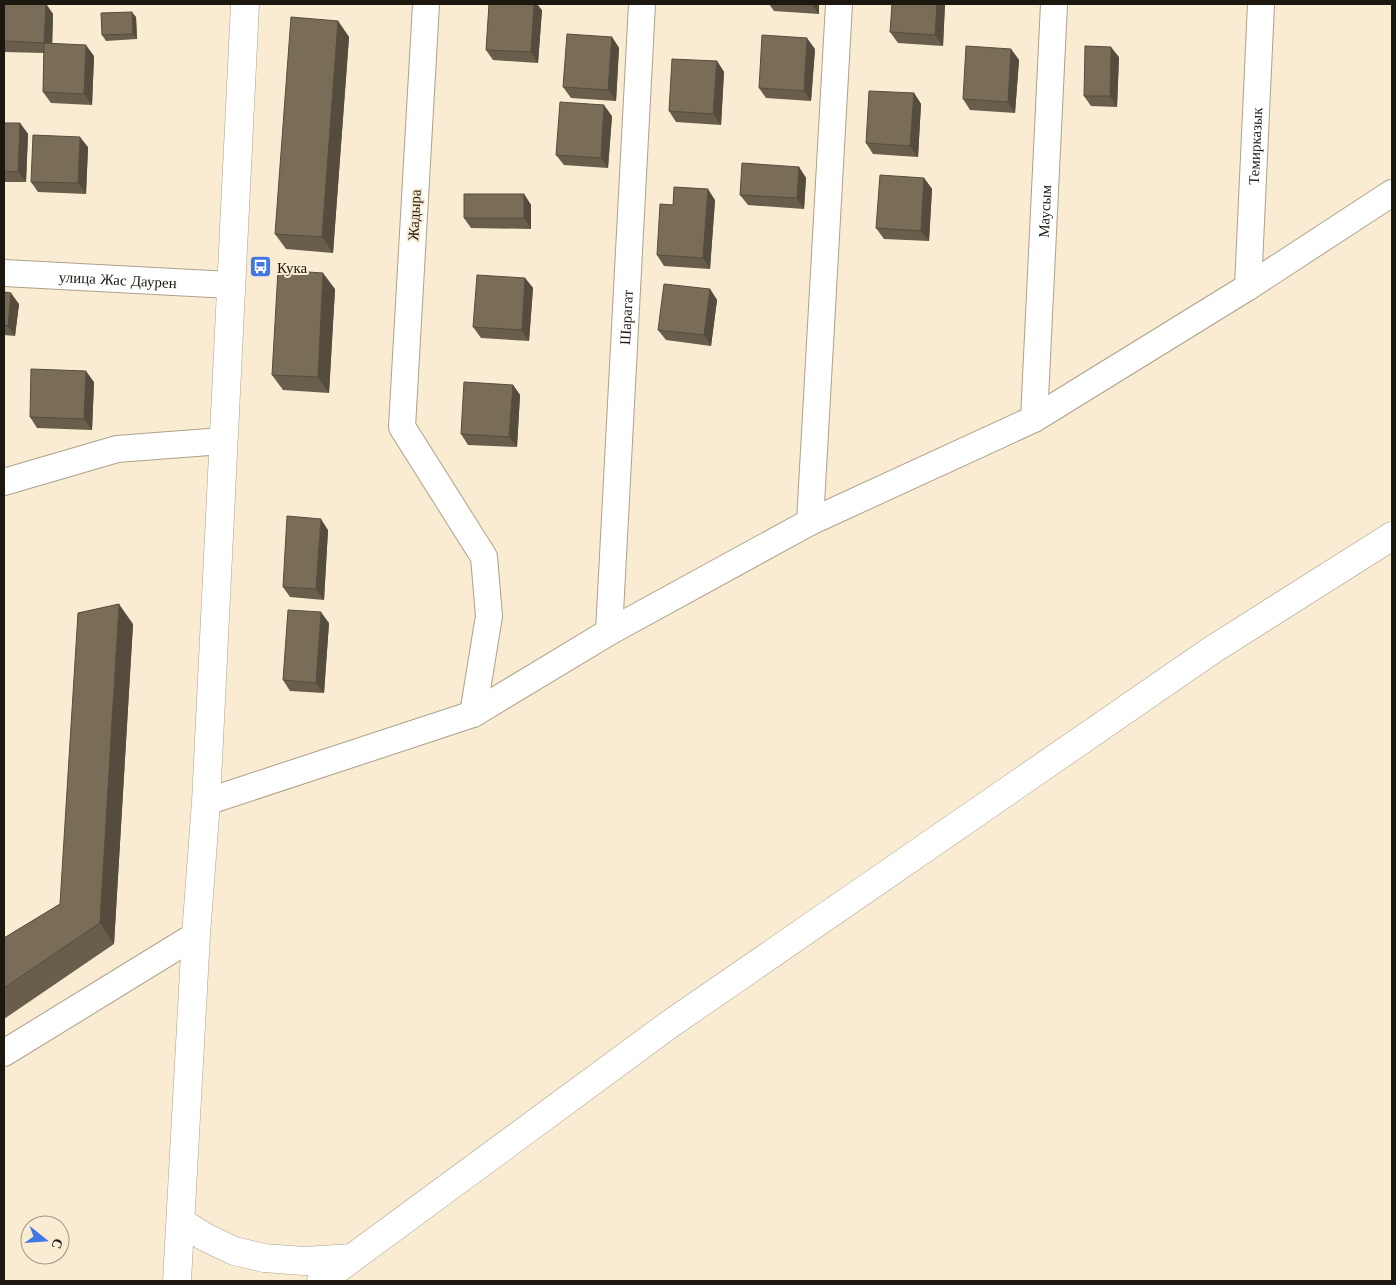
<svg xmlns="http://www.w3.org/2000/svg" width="1396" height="1285" viewBox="0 0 1396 1285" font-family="'Libre Baskerville',serif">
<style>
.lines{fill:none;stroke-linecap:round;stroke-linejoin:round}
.street-casing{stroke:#ada18a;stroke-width:28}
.secondary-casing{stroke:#ada18a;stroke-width:29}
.street{stroke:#fff;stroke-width:26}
.secondary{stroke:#fff;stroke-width:28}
.wall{fill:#685e4b}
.shaded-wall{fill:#554c3d}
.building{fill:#796d57;stroke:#554c3d}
.labels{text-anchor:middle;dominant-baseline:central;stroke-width:4;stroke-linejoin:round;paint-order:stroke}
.street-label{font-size:15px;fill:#1c180f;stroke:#f9ecd3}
.poi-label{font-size:15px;fill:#1c180f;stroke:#f9ecd3;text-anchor:start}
</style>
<rect width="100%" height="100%" fill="#f9ecd3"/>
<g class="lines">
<defs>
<g id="street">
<path d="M 426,4 L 402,427 L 484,557 L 489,616 L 473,714"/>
<path id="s1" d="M 4,273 L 230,285"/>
<path id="s2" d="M 1248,287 L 1261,4"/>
<path id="s3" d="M 1034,419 L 1054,4"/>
<path d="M 4,482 L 117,449 L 222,441"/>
<path d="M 810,522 L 839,4"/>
<path id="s4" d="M 609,632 L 642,4"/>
<path d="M 206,802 L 473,714 L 609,632 L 810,522 L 1034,419 L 1248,287 L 1392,193"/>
<path d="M 4,1053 L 196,935"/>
</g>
<path id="secondary" d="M 181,1222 L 205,1237 L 234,1251 L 264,1258 L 304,1261 L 352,1258
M 177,1281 L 196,935 L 206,802 L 245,4
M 321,1281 L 670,1024 L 1212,650 L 1392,536"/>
</defs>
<use href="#street" class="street-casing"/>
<use href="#secondary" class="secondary-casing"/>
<use href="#street" class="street"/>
<use href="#secondary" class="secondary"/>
</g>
<path class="wall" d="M 4,4 L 46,4 L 53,14 L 52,43 L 94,56 L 92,105 L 51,103 L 43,92 L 44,53 L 4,52 Z
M 769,4 L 819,4 L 819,14 L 774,11 Z
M 892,4 L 945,4 L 943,46 L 898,43 L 890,32 Z
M 542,10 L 538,63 L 493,60 L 486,50 Z
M 136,17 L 137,39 L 106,41 L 102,35 Z
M 338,21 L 349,37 L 333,253 L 286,249 L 275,234 Z
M 612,37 L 619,48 L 616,101 L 571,98 L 563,87 Z
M 815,49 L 811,101 L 766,98 L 759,88 Z
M 1011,49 L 1019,60 L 1015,113 L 970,110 L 963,99 Z
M 1119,57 L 1117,107 L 1091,106 L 1084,96 Z
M 717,61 L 724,72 L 721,125 L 676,122 L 669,111 Z
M 914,93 L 921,104 L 918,157 L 873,154 L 866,143 Z
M 612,116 L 608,168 L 564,165 L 556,155 Z
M 4,123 L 20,123 L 28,134 L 26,182 L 4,182 Z
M 88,147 L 86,194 L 38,192 L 31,182 Z
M 799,167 L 806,178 L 804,209 L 748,205 L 740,195 Z
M 924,178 L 932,189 L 929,241 L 884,239 L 876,228 Z
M 524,194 L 531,205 L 531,229 L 471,228 L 464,218 Z
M 715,200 L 710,269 L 664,266 L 657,255 L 673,205 Z
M 525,278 L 533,288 L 529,341 L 481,338 L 473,327 Z
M 335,289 L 329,393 L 283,390 L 272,375 Z
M 710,289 L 717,300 L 711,346 L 666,340 L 658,330 Z
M 4,292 L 19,304 L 15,336 L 4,335 Z
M 94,382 L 92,430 L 37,428 L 30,417 Z
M 513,385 L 520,395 L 517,447 L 468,445 L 461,434 Z
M 328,530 L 324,600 L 290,597 L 283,587 Z
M 329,623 L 324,693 L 290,691 L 283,680 Z
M 133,624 L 114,944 L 4,1019 L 4,938 L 60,904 Z"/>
<path class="shaded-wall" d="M 46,4 L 53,14 L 52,53 L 44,43 Z
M 534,4 L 537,4 L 542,10 L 538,63 L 531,52 Z
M 811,4 L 819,4 L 819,14 Z
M 937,4 L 945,4 L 943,46 L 935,35 Z
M 132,12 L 136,17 L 137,39 L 133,34 Z
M 338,21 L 349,37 L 333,253 L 322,237 Z
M 612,37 L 619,48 L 616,101 L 608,90 Z
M 807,38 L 815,49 L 811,101 L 804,91 Z
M 86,45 L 94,56 L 92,105 L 84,94 Z
M 1111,47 L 1119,57 L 1117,107 L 1110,96 Z
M 1011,49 L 1019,60 L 1015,113 L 1008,102 Z
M 717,61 L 724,72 L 721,125 L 713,114 Z
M 914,93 L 921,104 L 918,157 L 910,146 Z
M 604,105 L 612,116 L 608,168 L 601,158 Z
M 20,123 L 28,134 L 26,182 L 18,172 Z
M 80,137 L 88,147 L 86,194 L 78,183 Z
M 799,167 L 806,178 L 804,209 L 797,198 Z
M 924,178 L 932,189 L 929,241 L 921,231 Z
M 708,189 L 715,200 L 710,269 L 703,258 Z
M 524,194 L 531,205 L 531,229 L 524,218 Z
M 323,273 L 335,289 L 329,393 L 318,377 Z
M 525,278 L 533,288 L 529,341 L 522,330 Z
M 710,289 L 717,300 L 711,346 L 704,335 Z
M 11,293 L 19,304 L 15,336 L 8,326 Z
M 86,371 L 94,382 L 92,430 L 84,419 Z
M 513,385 L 520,395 L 517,447 L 509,437 Z
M 321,519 L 328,530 L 324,600 L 316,589 Z
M 119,604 L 133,624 L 114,944 L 100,923 Z
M 321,612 L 329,623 L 324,693 L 316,683 Z"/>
<path class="building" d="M 4,4 L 46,4 L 44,43 L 4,41 Z
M 489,4 L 534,4 L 531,52 L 486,50 Z
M 892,4 L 937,4 L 935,35 L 890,32 Z
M 132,12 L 133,34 L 102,35 L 101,13 Z
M 291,17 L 338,21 L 322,237 L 275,234 Z
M 567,34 L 612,37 L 608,90 L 563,87 Z
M 762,35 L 807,38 L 804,91 L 759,88 Z
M 44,43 L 86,45 L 84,94 L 43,92 Z
M 966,46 L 1011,49 L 1008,102 L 963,99 Z
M 1085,46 L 1111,47 L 1110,96 L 1084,96 Z
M 672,59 L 717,61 L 713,114 L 669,111 Z
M 869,91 L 914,93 L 910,146 L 866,143 Z
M 560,102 L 604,105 L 601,158 L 556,155 Z
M 4,123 L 20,123 L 18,172 L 4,171 Z
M 33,135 L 80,137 L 78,183 L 31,182 Z
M 742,163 L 799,167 L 797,198 L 740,195 Z
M 880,175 L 924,178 L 921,231 L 876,228 Z
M 674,187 L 708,189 L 703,258 L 657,255 L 660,204 L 673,205 Z
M 464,194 L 524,194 L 524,218 L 464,218 Z
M 278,270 L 323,273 L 318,377 L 272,375 Z
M 477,275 L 525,278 L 522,330 L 473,327 Z
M 664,284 L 710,289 L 704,335 L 658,330 Z
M 4,292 L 11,293 L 8,326 L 4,325 Z
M 31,369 L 86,371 L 84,419 L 30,417 Z
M 464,382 L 513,385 L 509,437 L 461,434 Z
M 287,516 L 321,519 L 316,589 L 283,587 Z
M 119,604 L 100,923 L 4,988 L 4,938 L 60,904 L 78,613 Z
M 288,610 L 321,612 L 316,683 L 283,680 Z"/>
<defs>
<symbol id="bus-square" viewBox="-11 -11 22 22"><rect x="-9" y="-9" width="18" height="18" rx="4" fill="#3f77e7" stroke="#f9ecd3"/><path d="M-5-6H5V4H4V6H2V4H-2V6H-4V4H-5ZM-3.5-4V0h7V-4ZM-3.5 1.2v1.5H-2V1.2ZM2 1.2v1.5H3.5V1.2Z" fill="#fff"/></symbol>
</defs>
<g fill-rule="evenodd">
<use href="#bus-square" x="248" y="254" width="25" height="25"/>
</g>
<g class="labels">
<g class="street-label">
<text stroke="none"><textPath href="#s2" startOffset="141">Темирказык</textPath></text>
<text stroke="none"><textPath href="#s3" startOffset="208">Маусым</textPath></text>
<text transform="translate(414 215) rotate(-87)">Жадыра</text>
<text stroke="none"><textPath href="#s1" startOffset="114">улица Жас Даурен</textPath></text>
<text stroke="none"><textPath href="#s4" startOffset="315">Шарагат</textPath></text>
</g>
<g class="poi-label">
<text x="277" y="267">Кука</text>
</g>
</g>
<rect width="1396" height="1285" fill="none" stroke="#1c180f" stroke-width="10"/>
<g transform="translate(45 1240) rotate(107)"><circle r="24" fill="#f9ecd3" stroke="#a19785"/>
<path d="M0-4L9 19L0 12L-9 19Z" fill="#3f77e7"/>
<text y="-8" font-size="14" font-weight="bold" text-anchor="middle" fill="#1c180f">С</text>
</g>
</svg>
